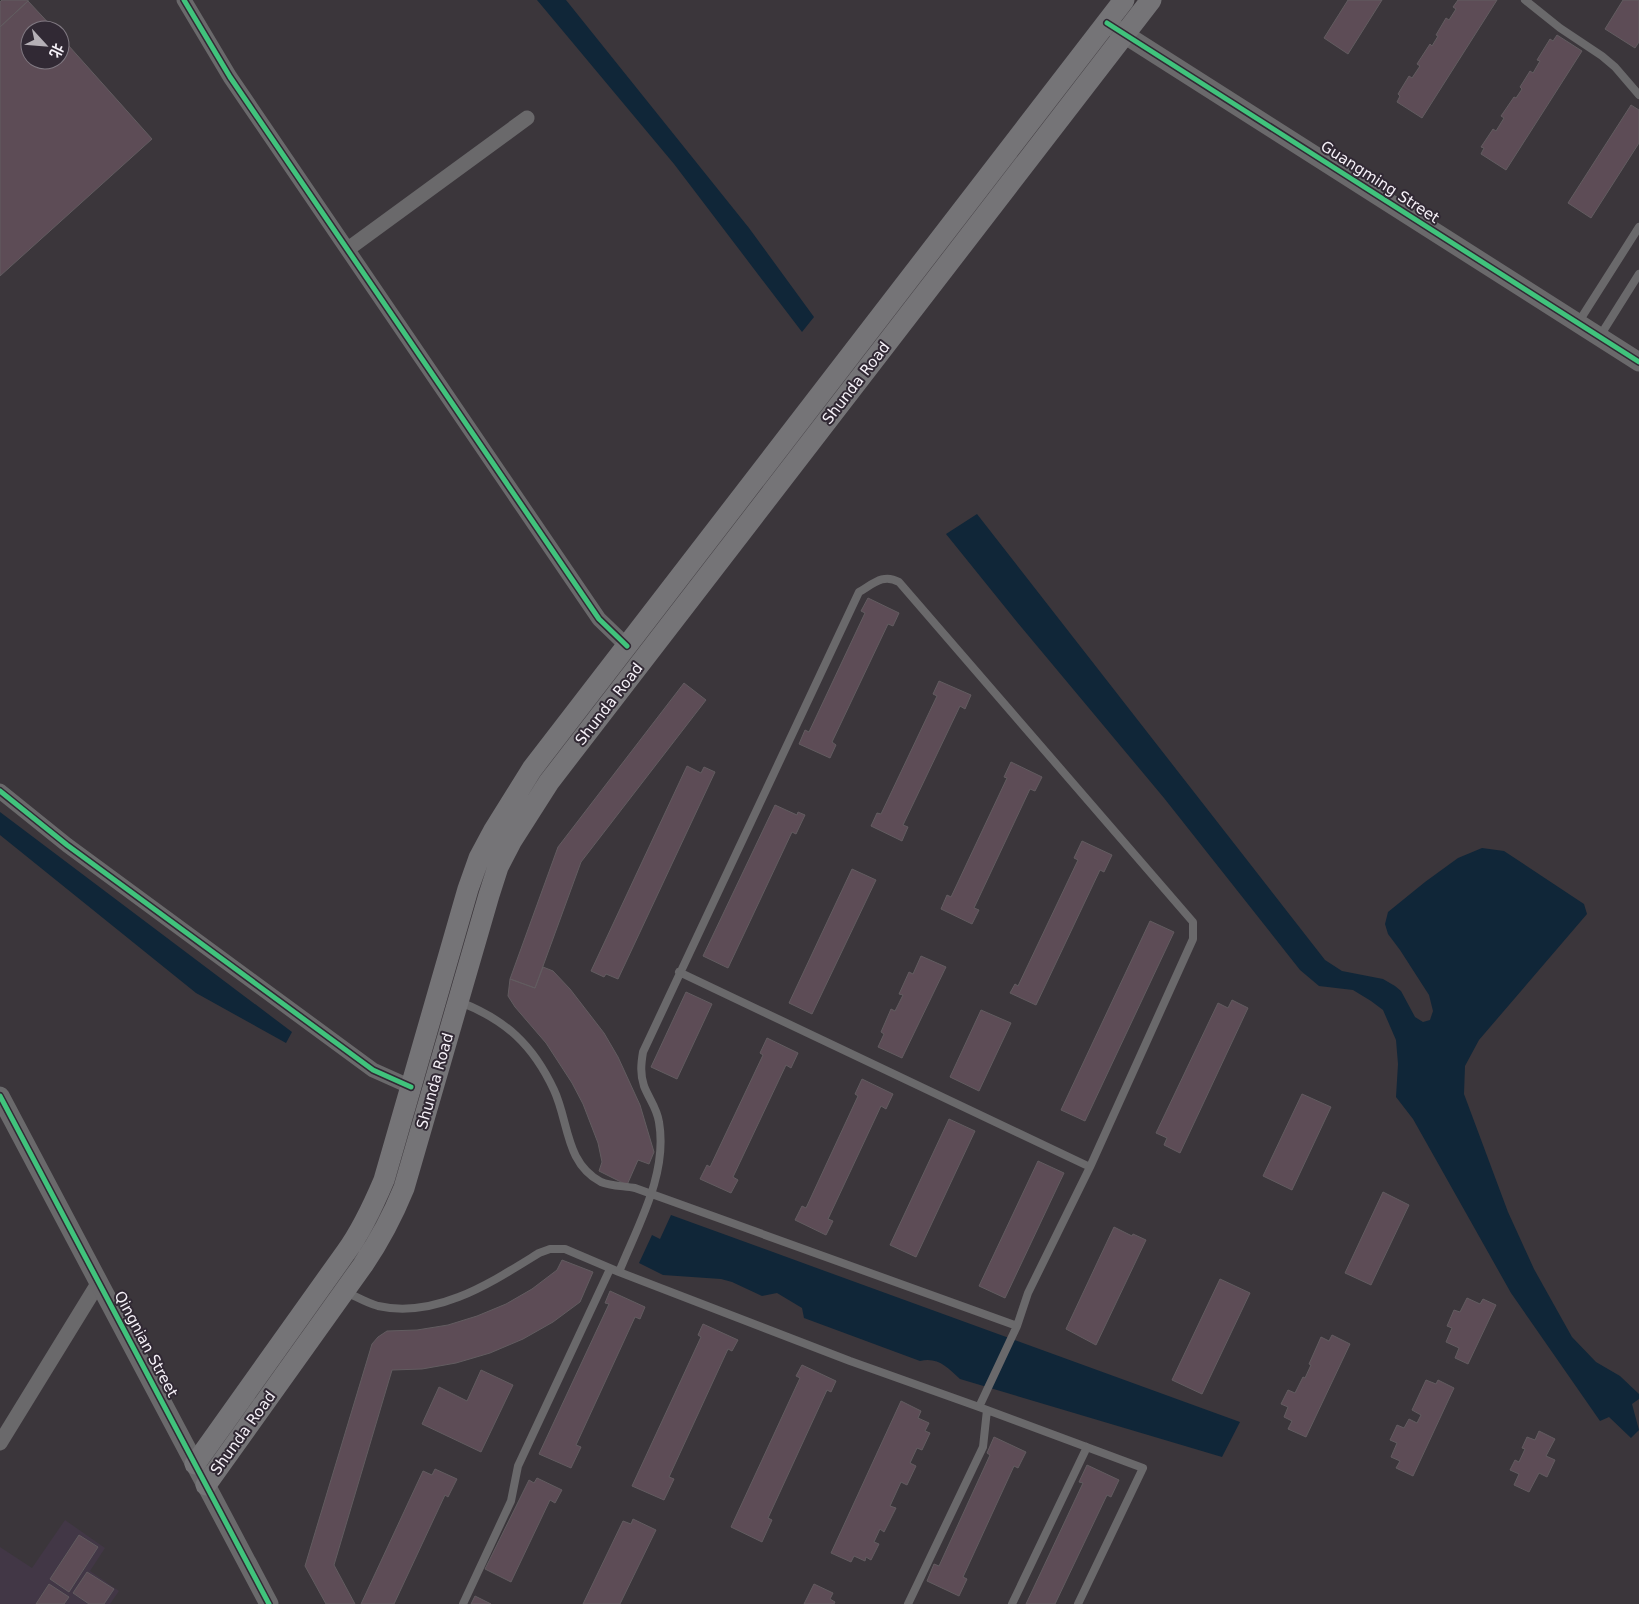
<svg xmlns="http://www.w3.org/2000/svg" width="1639" height="1604" viewBox="0 0 1639 1604" font-family="'DejaVu Sans','Noto Sans SC',sans-serif">
<style>
.built{fill:#423746}
.water{fill:#102638}
.building{fill:#5d4c56;stroke:#625c60}
.lines{fill:none;stroke-linecap:round;stroke-linejoin:round}
.service{stroke:#6a696b;stroke-width:8}
.minor{stroke:#6a696b;stroke-width:15}
.tertiary{stroke:#6a696b;stroke-width:19}
.secondary{stroke:#757477;stroke-width:21}
.cycleway-casing{stroke:#312934;stroke-width:8}
.cycleway{stroke:#40c37c;stroke-width:5}
.labels{text-anchor:middle;dominant-baseline:central;stroke-width:4;stroke-linejoin:round;paint-order:stroke}
.street-label{font-size:15px;fill:#f6f1f8;stroke:#312934}
</style>
<rect width="100%" height="100%" fill="#3b363b"/>
<path class="built" d="M 65,1520 L 105,1548 L 90,1571 L 119,1591 L 110,1604 L 0,1604 L 0,1547 L 32,1568 Z"/>
<path class="water" d="M 537,0 L 566,0 L 749,228 L 814,317 L 802,332 L 674,164 Z
M 977,514 L 1325,960 L 1342,971 L 1383,979 L 1395,986 L 1401,991 L 1415,1017 L 1423,1022 L 1430,1020 L 1433,1011 L 1429,995 L 1400,950 L 1388,934 L 1385,924 L 1388,912 L 1425,882 L 1458,858 L 1482,848 L 1504,851 L 1584,904 L 1587,914 L 1479,1040 L 1465,1066 L 1464,1094 L 1508,1212 L 1534,1269 L 1572,1337 L 1596,1362 L 1620,1376 L 1639,1394 L 1639,1399 L 1632,1404 L 1639,1430 L 1631,1438 L 1609,1417 L 1600,1421 L 1511,1293 L 1413,1119 L 1396,1097 L 1398,1064 L 1396,1040 L 1383,1010 L 1371,1001 L 1353,990 L 1319,986 L 1300,970 L 1164,798 L 1017,622 L 946,534 Z
M 0,812 L 292,1032 L 286,1043 L 196,993 L 0,835 Z
M 671,1215 L 1240,1422 L 1222,1457 L 960,1379 C 947,1367 938,1357 920,1361 L 804,1318 L 802,1308 L 777,1293 L 762,1296 L 732,1282 L 721,1279 L 663,1275 L 639,1263 L 652,1235 L 660,1239 Z"/>
<path class="building" d="M 2,0 L 28,0 L 28,1 L 0,27 L 0,2 Z
M 1348,0 L 1382,0 L 1348,54 L 1324,38 Z
M 1458,0 L 1497,0 L 1422,118 L 1397,102 L 1400,96 L 1398,94 L 1409,76 L 1412,78 L 1420,66 L 1417,64 L 1430,44 L 1432,46 L 1438,36 L 1436,35 L 1446,18 L 1449,20 L 1456,9 L 1453,7 Z
M 1623,0 L 1639,0 L 1639,42 L 1635,48 L 1605,29 Z
M 28,1 L 55,30 L 30,30 L 30,60 L 60,60 L 60,36 L 152,139 L 0,276 L 0,27 Z
M 1557,35 L 1582,51 L 1506,170 L 1481,154 L 1484,148 L 1481,147 L 1493,129 L 1496,131 L 1504,118 L 1501,116 L 1514,97 L 1516,98 L 1522,89 L 1520,87 L 1530,71 L 1533,73 L 1540,61 L 1537,60 L 1550,39 L 1553,41 Z
M 1631,105 L 1639,110 L 1639,143 L 1591,218 L 1568,203 Z
M 868,598 L 899,613 L 893,626 L 888,624 L 832,742 L 836,745 L 830,758 L 799,744 L 805,730 L 809,732 L 865,613 L 861,611 Z
M 939,681 L 971,695 L 965,709 L 960,706 L 903,825 L 908,827 L 902,841 L 871,826 L 877,813 L 881,814 L 937,696 L 933,694 Z
M 684,683 L 706,700 L 581,862 L 535,988 L 510,979 L 558,847 Z
M 1011,762 L 1042,777 L 1035,791 L 1030,789 L 974,908 L 979,910 L 972,924 L 941,909 L 947,895 L 951,897 L 1007,778 L 1004,777 Z
M 687,766 L 701,773 L 704,767 L 715,772 L 618,979 L 606,974 L 604,977 L 591,971 Z
M 775,805 L 797,815 L 798,812 L 805,815 L 796,834 L 792,832 L 728,968 L 703,956 Z
M 1082,841 L 1112,855 L 1104,872 L 1100,870 L 1036,1005 L 1010,993 L 1015,984 L 1018,986 L 1078,860 L 1074,858 Z
M 852,869 L 876,880 L 812,1014 L 789,1003 Z
M 1150,921 L 1174,932 L 1085,1121 L 1061,1110 Z
M 921,956 L 946,967 L 902,1058 L 878,1047 L 884,1034 L 881,1032 L 891,1009 L 895,1011 L 903,995 L 899,994 L 909,972 L 913,974 Z
M 543,967 L 553,971 L 570,989 L 604,1033 L 618,1057 L 640,1105 L 654,1152 L 649,1164 L 638,1160 L 627,1185 L 599,1171 L 602,1162 L 598,1143 L 583,1104 L 572,1083 L 546,1043 L 515,1007 L 508,996 L 510,979 L 535,988 Z
M 686,992 L 712,1004 L 677,1079 L 651,1067 Z
M 1232,1000 L 1248,1008 L 1180,1153 L 1164,1145 L 1167,1138 L 1156,1133 L 1218,1003 L 1228,1008 Z
M 981,1010 L 1011,1023 L 979,1091 L 950,1077 Z
M 767,1038 L 798,1053 L 791,1068 L 786,1065 L 733,1177 L 738,1180 L 731,1193 L 700,1179 L 707,1165 L 710,1167 L 763,1055 L 760,1053 Z
M 862,1079 L 893,1094 L 886,1109 L 881,1106 L 828,1219 L 833,1221 L 826,1235 L 795,1220 L 802,1206 L 806,1208 L 858,1096 L 855,1094 Z
M 1302,1094 L 1331,1107 L 1292,1190 L 1263,1176 Z
M 949,1119 L 975,1131 L 916,1257 L 890,1245 Z
M 1038,1161 L 1064,1173 L 1005,1298 L 979,1286 Z
M 1383,1192 L 1409,1205 L 1371,1285 L 1345,1273 Z
M 1114,1227 L 1132,1236 L 1133,1234 L 1146,1240 L 1096,1345 L 1066,1329 Z
M 562,1260 L 593,1272 L 580,1302 L 553,1322 L 523,1339 L 490,1353 L 456,1363 L 422,1369 L 392,1370 L 334,1565 L 355,1604 L 326,1604 L 305,1566 L 372,1344 L 378,1337 L 387,1331 L 417,1330 L 448,1325 L 477,1316 L 506,1304 L 532,1289 L 557,1270 Z
M 1220,1279 L 1250,1293 L 1202,1394 L 1172,1380 Z
M 610,1291 L 645,1307 L 640,1319 L 635,1317 L 576,1445 L 581,1447 L 571,1468 L 539,1454 L 609,1304 L 605,1303 Z
M 1467,1298 L 1480,1304 L 1483,1299 L 1496,1305 L 1468,1364 L 1455,1358 L 1459,1348 L 1446,1342 L 1452,1328 L 1447,1326 L 1454,1310 L 1460,1312 Z
M 703,1324 L 738,1340 L 732,1351 L 728,1349 L 669,1477 L 674,1479 L 664,1500 L 632,1486 L 701,1337 L 698,1335 Z
M 1332,1335 L 1350,1344 L 1306,1437 L 1288,1429 L 1292,1421 L 1284,1417 L 1288,1407 L 1281,1404 L 1288,1390 L 1295,1393 L 1303,1377 L 1305,1378 L 1311,1365 L 1309,1364 L 1321,1337 L 1329,1341 Z
M 802,1365 L 836,1381 L 831,1392 L 827,1390 L 768,1518 L 772,1520 L 762,1542 L 731,1527 L 800,1378 L 796,1376 Z
M 481,1370 L 513,1385 L 481,1452 L 422,1424 L 439,1387 L 467,1401 Z
M 1426,1380 L 1436,1384 L 1438,1380 L 1454,1388 L 1413,1476 L 1396,1468 L 1400,1461 L 1391,1457 L 1397,1443 L 1390,1440 L 1397,1425 L 1404,1428 L 1409,1419 L 1417,1423 L 1421,1415 L 1412,1410 Z
M 901,1401 L 921,1411 L 918,1418 L 929,1423 L 925,1431 L 930,1433 L 922,1450 L 917,1448 L 910,1463 L 916,1466 L 907,1485 L 901,1482 L 890,1506 L 896,1508 L 884,1532 L 880,1529 L 874,1542 L 879,1544 L 871,1560 L 866,1557 L 865,1561 L 854,1556 L 851,1562 L 831,1553 Z
M 1539,1431 L 1555,1439 L 1546,1456 L 1555,1460 L 1547,1477 L 1539,1473 L 1529,1492 L 1514,1485 L 1519,1474 L 1510,1470 L 1515,1460 L 1519,1462 L 1525,1449 L 1522,1448 L 1527,1437 L 1535,1440 Z
M 994,1437 L 1026,1452 L 1018,1468 L 1014,1466 L 963,1577 L 967,1579 L 959,1596 L 927,1581 L 934,1564 L 939,1566 L 990,1455 L 987,1453 Z
M 1087,1465 L 1119,1480 L 1111,1497 L 1107,1495 L 1055,1604 L 1026,1604 L 1083,1483 L 1079,1482 Z
M 435,1469 L 457,1479 L 448,1497 L 445,1495 L 394,1604 L 361,1604 L 423,1471 L 432,1475 Z
M 537,1478 L 562,1490 L 555,1503 L 550,1500 L 511,1582 L 485,1569 L 529,1480 L 534,1483 Z
M 633,1519 L 656,1530 L 620,1604 L 583,1604 L 623,1521 L 631,1524 Z
M 79,1535 L 98,1547 L 69,1592 L 50,1579 Z
M 87,1572 L 114,1589 L 104,1604 L 89,1604 L 73,1593 Z
M 49,1584 L 69,1597 L 64,1604 L 36,1604 Z
M 814,1584 L 833,1593 L 830,1599 L 835,1602 L 834,1604 L 804,1604 Z
M 475,1596 L 491,1604 L 471,1604 Z"/>
<g class="lines">
<path class="service" d="M 1525,0 L 1560,28 L 1602,56 L 1615,67 L 1639,95
M 1578,323 L 1639,227
M 1600,336 L 1639,274
M 679,972 L 1090,1167 L 1028,1293 L 1017,1326
M 460,1002 C 506,1020 533,1045 554,1090 C 569,1122 565,1163 601,1182 C 610,1186 625,1186 635,1188 L 1017,1326 L 979,1407
M 619,1272 C 638,1225 668,1174 659,1122 C 657,1108 649,1099 644,1086 C 640,1074 641,1064 643,1052 L 859,592 C 873,584 883,573 899,582 L 1193,922 L 1193,939 L 1090,1167
M 346,1292 C 357,1297 367,1303 378,1306 C 437,1319 492,1282 539,1253 L 550,1249 L 565,1249 L 619,1272 L 850,1361 L 979,1407 L 1143,1468 L 1078,1604
M 463,1604 L 511,1501 L 518,1466 L 610,1269
M 908,1604 L 983,1447 L 987,1410
M 1012,1604 L 1087,1447"/>
<path class="minor" d="M 184,0 L 230,77 L 599,619 L 627,646
M 348,249 L 527,118
M 0,791 L 67,845 L 373,1070 L 411,1087
M 0,1443 L 99,1282"/>
<path class="tertiary" d="M 1113,27 L 1639,362
M 0,1096 L 269,1604"/>
<path class="secondary" d="M 195,1464 L 346,1252 C 362,1230 373,1206 384,1180 L 468,889 L 479,858 L 494,830 L 532,769 L 1124,0
M 206,1485 L 363,1265 C 380,1240 393,1215 404,1188 L 489,895 L 498,867 L 512,840 L 549,782 L 1151,0"/>
<defs>
<path id="cycleway" d="M 184,0 L 230,77 L 599,619 L 627,646
M 1107,23 L 1639,362
M 0,791 L 67,845 L 373,1070 L 411,1087
M 0,1096 L 269,1604"/>
</defs>
<use href="#cycleway" class="cycleway-casing"/>
<use href="#cycleway" class="cycleway"/>
</g>
<g class="labels">
<g class="street-label">
<text transform="translate(1380 182) rotate(33)">Guangming Street</text>
<text transform="translate(856 383) rotate(-52)">Shunda Road</text>
<text transform="translate(609 704) rotate(-52)">Shunda Road</text>
<text transform="translate(435 1081) rotate(-74)">Shunda Road</text>
<text transform="translate(146 1344) rotate(62)">Qingnian Street</text>
<text transform="translate(243 1433) rotate(-54)">Shunda Road</text>
</g>
</g>
<g transform="translate(45 45) rotate(116)"><circle r="24" fill="#312934" stroke="#807982"/>
<path d="M0-4L9 19L0 12L-9 19Z" fill="#b5b0b6"/>
<text y="-8" font-size="14" font-weight="bold" text-anchor="middle" fill="#f6f1f8">北</text>
</g>
</svg>
